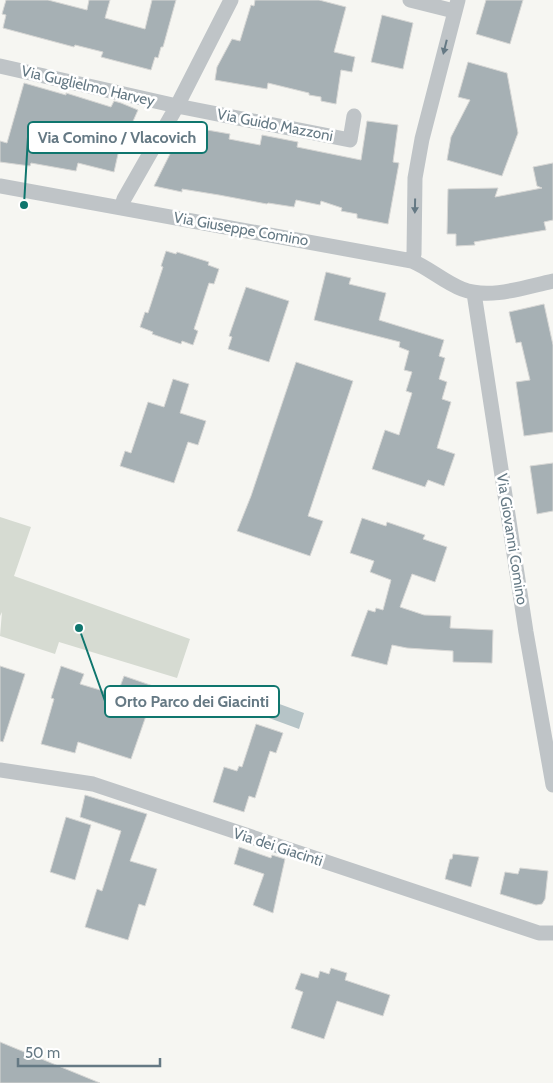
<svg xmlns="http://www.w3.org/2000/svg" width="553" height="1083" viewBox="0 0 553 1083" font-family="Cabin,sans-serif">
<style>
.green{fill:#d6dbd2}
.water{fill:#b6c4c7}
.building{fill:#a6b0b4;stroke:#d7d7d5}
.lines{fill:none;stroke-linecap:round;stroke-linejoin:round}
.minor{stroke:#bfc4c7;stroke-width:15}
.oneway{fill:#657984}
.labels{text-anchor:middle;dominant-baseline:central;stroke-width:5;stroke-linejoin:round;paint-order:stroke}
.street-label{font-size:15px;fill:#657984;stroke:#fff}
.leader{fill:none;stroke:#0f766e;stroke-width:2}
.callout-dot{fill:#0f766e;stroke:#fff;stroke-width:2}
.callout{fill:#fff;stroke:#0f766e;stroke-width:2}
.callout-label{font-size:16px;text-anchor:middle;font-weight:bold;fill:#657984}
</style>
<rect width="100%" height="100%" fill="#f6f6f2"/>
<path class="green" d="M 0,517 L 31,527 L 14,576 L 190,639 L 177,678 L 59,642 L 55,654 L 0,636 L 2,612 L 0,616 Z"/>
<path class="water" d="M 274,702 L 304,713 L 299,729 L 269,718 Z"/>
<path class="building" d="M 6,0 L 48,0 L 87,10 L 89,0 L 110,0 L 105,18 L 145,29 L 152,0 L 176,0 L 163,47 L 161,47 L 158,58 L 155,57 L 151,70 L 101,57 L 103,52 L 75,45 L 74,47 L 3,28 L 6,15 L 2,14 Z
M 255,0 L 319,0 L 346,7 L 334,52 L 355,57 L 352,72 L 341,70 L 336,104 L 321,101 L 321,97 L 309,95 L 309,93 L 268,83 L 267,89 L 215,80 L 217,67 L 232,39 L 240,41 L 251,5 L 254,6 Z
M 486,0 L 523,0 L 510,44 L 476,34 Z
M 382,15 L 413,23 L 403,69 L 371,62 Z
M 468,62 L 507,73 L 518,133 L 502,176 L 447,160 L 451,137 L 470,100 L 458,97 Z
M 24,83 L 66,95 L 66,93 L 111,107 L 114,101 L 121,103 L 138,110 L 126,137 L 122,136 L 114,172 L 78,163 L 76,171 L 31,163 L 30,166 L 0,162 L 0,141 L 7,143 Z
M 367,121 L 398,125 L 393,162 L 399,163 L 388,224 L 357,218 L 357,214 L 341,211 L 342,208 L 321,201 L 320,205 L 296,200 L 294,207 L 268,203 L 267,204 L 219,195 L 182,189 L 182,192 L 154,186 L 184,126 L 230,134 L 229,139 L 260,145 L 262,135 L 298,142 L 297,147 L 361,160 Z
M 553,163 L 553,220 L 544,222 L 546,230 L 474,242 L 475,245 L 456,246 L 456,234 L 447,234 L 448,189 L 498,188 L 495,197 L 542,188 L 537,186 L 533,167 Z
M 166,251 L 176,254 L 177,252 L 209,262 L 208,265 L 219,269 L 214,284 L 209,283 L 194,329 L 198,331 L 193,345 L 182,341 L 181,344 L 152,334 L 153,332 L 140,327 L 145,312 L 148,313 L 163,267 L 161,266 Z
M 326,272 L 351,278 L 349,284 L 386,293 L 379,320 L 444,340 L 439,356 L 445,358 L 439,379 L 447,382 L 442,399 L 451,402 L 437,448 L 455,454 L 444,486 L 428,480 L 425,487 L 372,469 L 385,430 L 399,435 L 412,393 L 406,391 L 412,372 L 404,370 L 409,351 L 399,347 L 400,342 L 314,320 Z
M 246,287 L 289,301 L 269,362 L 228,349 L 232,337 L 229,336 Z
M 544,304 L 553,345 L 553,432 L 524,436 L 516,382 L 530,380 L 521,342 L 516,343 L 509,312 Z
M 296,362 L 353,381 L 308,516 L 323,521 L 310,556 L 237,531 L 251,496 Z
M 173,379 L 189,384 L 180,413 L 206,421 L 198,445 L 188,442 L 174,483 L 120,466 L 125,451 L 131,453 L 148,402 L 164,407 Z
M 553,463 L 553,511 L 537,514 L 530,466 Z
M 362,518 L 386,526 L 387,522 L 425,535 L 423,539 L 447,547 L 435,582 L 412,574 L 400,607 L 424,615 L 451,616 L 450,628 L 493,630 L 492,663 L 453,662 L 453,651 L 407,648 L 392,645 L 387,665 L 351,656 L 368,610 L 375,612 L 376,608 L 383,610 L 391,580 L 370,572 L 374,561 L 350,553 Z
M 0,666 L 25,674 L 3,742 L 0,741 Z
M 61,666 L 84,674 L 80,684 L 117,695 L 124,676 L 156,687 L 131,759 L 78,742 L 75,753 L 41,744 L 54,699 L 51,698 Z
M 256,724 L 283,733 L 276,753 L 270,751 L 255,798 L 249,796 L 244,812 L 213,802 L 224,767 L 237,771 L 239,766 L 242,767 Z
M 85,795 L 147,814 L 130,861 L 157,869 L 145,906 L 139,904 L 128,940 L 85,927 L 97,889 L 102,891 L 121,831 L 80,817 Z
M 66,817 L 91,825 L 75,880 L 50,872 Z
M 239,847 L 271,858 L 272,855 L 285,859 L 273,913 L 253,905 L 264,874 L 234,864 Z
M 453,854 L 479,857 L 471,887 L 445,879 L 450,859 L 452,859 Z
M 520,868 L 548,871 L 545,899 L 542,904 L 536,905 L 500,894 L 505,872 L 518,874 Z
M 331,968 L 347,973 L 345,980 L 390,995 L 383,1016 L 337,1001 L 324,1039 L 291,1028 L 303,992 L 295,989 L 301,973 L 318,978 L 320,971 L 329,974 Z
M 0,1042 L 100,1083 L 0,1083 Z"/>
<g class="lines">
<path class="minor" d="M 410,0 L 454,11
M 0,66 L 177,106 L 350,140 L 354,116
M 0,186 L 412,261 C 429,268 444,282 462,289 C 490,300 525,287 553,281
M 121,208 L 124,199 L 177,106 L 231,0
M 412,261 L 414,254 L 415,178 L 422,139 L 458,0
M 474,293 L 526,632 L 553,785
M 0,770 L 93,784 L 539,933 L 553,933"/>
</g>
<defs><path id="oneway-solid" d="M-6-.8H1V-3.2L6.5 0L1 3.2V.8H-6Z" transform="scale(1.25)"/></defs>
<g class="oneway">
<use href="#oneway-solid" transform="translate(445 47) rotate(104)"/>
<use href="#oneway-solid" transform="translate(415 206) rotate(91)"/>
</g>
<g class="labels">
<g class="street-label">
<text transform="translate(88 86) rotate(13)">Via Guglielmo Harvey</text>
<text transform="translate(275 125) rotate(11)">Via Guido Mazzoni</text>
<text transform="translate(241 229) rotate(10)">Via Giuseppe Comino</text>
<text transform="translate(512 539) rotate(81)">Via Giovanni Comino</text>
<text transform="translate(278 847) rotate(18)">Via dei Giacinti</text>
</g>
</g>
<path class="leader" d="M24 205L28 137M79 628L105 701"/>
<g class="callout-dot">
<circle cx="24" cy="205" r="5"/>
<circle cx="79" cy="628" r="5"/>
</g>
<g class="callout">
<rect x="28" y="122" width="179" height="31" rx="5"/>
<rect x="105" y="686" width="174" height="31" rx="5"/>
</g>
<g class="callout-label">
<text x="117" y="143">Via Comino / Vlacovich</text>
<text x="192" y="707">Orto Parco dei Giacinti</text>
</g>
<path d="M18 1058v8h142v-8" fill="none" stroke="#657984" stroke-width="2.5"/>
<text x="25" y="1058" font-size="15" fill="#657984" stroke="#ffffff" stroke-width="4" paint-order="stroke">50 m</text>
</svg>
